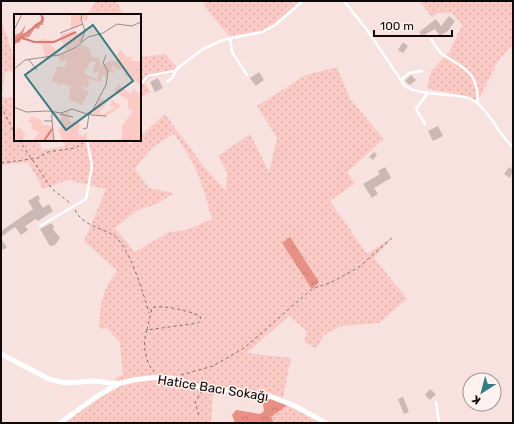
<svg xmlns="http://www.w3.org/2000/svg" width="514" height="424" viewBox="0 0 514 424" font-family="Rubik,sans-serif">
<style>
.grass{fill:url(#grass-dots);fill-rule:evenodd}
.forest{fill:url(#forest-crowns)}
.building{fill:#ccb8b5}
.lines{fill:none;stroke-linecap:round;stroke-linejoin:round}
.path{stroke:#7d706e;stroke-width:1;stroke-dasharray:3 3;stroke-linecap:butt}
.service{stroke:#fff;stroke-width:2.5}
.minor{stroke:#fff;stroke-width:5}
.labels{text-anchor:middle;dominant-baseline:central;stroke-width:3;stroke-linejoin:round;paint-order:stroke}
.street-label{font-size:13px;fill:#100909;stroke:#fef2f0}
.inset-river{fill:none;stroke:#d57e74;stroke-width:2}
.inset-road{fill:none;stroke:#9b8b89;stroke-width:1}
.view{fill:#347d83;fill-opacity:0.15;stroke:#347d83;stroke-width:2}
.inset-edge{fill:none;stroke:#100909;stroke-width:2}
</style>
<defs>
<pattern id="grass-dots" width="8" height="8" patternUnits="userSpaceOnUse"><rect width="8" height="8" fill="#fbcac4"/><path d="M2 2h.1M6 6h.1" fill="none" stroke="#d6aca7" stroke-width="1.8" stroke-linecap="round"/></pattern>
<pattern id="forest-crowns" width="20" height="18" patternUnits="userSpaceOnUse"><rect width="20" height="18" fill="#e89085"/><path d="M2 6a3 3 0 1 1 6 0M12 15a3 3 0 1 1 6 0" fill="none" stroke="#c67b72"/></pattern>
</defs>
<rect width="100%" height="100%" fill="#f7e2df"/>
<path class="grass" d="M 96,1 L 116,1 L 124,15 L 84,15 L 90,11 Z
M 203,1 L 300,1 L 274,24 L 261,31 L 229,36 L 208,11 Z
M 419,1 L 513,1 L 513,44 L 498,61 L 478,101 L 457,94 L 427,89 L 431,71 L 450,51 L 462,25 L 452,13 L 438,13 L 432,17 Z
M 1,20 L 15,60 L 15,72 L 5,71 L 2,97 L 15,98 L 15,140 L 37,140 L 43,150 L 66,146 L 61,140 L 127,140 L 130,145 L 136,140 L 140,140 L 140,136 L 165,114 L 205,168 L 226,191 L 227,172 L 218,156 L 250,134 L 269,172 L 277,138 L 257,106 L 306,75 L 337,67 L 350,99 L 384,139 L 347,172 L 355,183 L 330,201 L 367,254 L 393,237 L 374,258 L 407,299 L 379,323 L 341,326 L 324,335 L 316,348 L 304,342 L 307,331 L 289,316 L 247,353 L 291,358 L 283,398 L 271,393 L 203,386 L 180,377 L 153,375 L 117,381 L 115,378 L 123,375 L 120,343 L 108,329 L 99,328 C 100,303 102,291 117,271 L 84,241 L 106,189 L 68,180 L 43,189 L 28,162 L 1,165 ZM 174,134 C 197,164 202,183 212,219 L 186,230 L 169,232 L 135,252 L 115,228 L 138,210 L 157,204 L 174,193 L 149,188 L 135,169 C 148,151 154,144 174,134 Z
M 165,54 L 176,66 L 173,73 L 149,78 L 144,83 L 151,92 L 140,97 L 140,57 Z
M 159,379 C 179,381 198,390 218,392 L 213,396 L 211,423 L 62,423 L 119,385 L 133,382 Z
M 287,405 L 322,423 L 274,423 L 271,417 Z"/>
<path class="forest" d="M 290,237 L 319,282 L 312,289 L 282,243 Z
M 272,397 L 289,404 L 271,417 L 274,423 L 235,423 L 232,415 L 236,410 L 260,414 L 264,411 L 262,399 Z"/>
<path class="building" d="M 449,16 L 455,21 L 448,31 L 440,36 L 435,29 L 422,36 L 419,32 L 436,19 L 441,26 Z
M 403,42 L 408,46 L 403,53 L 398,50 Z
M 259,72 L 264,80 L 256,86 L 250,78 Z
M 411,75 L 416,80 L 410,85 L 405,81 Z
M 158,78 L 163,88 L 155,92 L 150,82 Z
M 438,126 L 443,136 L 433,141 L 428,131 Z
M 374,152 L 377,155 L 373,160 L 369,157 Z
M 385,167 L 391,178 L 374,188 L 378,194 L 372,198 L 363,184 L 380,174 L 378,171 Z
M 509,167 L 513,170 L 510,178 L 504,174 Z
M 38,195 L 40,199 L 38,200 L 43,208 L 49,204 L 53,211 L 38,221 L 36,219 L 25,226 L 28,230 L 21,235 L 15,227 L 1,237 L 1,231 L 33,209 L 28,201 Z
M 51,223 L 54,227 L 53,229 L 60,238 L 55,245 L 50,246 L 40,229 Z
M 1,239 L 7,247 L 3,250 L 1,247 Z
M 430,389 L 436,394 L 430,400 L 425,395 Z
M 403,397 L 409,412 L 404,414 L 398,399 Z"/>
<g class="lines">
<path class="path" d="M 1,106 L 15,134
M 19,140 L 52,189 L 70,203
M 1,163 L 38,158 L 48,152 L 75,148 L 83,143
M 75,210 C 83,226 100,227 113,235 C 129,245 144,295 149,313
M 147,330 L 152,308 C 161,304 190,311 200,316 L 201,320 L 198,323 L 147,330 C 142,342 145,362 154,372
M 181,375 L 213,366 L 244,348 L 312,289 L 332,282 L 359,267 L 393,237
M 199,415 L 195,403 L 201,392"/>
<path class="service" d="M 344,1 L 367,30 L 405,86 C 426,99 459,90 476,102 C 492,114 498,135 513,147
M 230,38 L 232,52 L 247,75
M 431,39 C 434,44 438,51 442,54 C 467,70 478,72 478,104
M 401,80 L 409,73 L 422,71
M 167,82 L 172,78 L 177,69
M 140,85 L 148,76 L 174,71 L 203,49 L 223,40 L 262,32 L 275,25 L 303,1
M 425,124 L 416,109 L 427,94
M 40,226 L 86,199 L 92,166 L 87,140
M 436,402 L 439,423"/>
<path class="minor" d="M 1,354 L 49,379 L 65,383 L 94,381 L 118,384 L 133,380 L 159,377 L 178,379 L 203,388 L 233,390 L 272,397 L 295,406 L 326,423
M 60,423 L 96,397 L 118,384"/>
</g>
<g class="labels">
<g class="street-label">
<text transform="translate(213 388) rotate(9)">Hatice Bacı Sokağı</text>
</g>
</g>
<g transform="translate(14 14)">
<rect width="127" height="127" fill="#f7e2df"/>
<path d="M 57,0 L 76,0 L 72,7 L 67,5 L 68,10 L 57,16 ZM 59,17 L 65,20 L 70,17 L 67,28 L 53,37 L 47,26 L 36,30 L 44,38 L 43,41 L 31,43 L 28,31 L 23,29 L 24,26 L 30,25 L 42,27 L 47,25 L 47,20 ZM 67,30 L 75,34 L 78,43 L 85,44 L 87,52 L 95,47 L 100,48 L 105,44 L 103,42 L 106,35 L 112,43 L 120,43 L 115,47 L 127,47 L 127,71 L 110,60 L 112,58 L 110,55 L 104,56 L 99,52 L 97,54 L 100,57 L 99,59 L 94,57 L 92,62 L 88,61 L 87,68 L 72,64 L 76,68 L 73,74 L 68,71 L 70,76 L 75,78 L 68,91 L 55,86 L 56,72 L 47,69 L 45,74 L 45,69 L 37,67 L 44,52 L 51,53 L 53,45 L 47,48 L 44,42 ZM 77,47 L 82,48 L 78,59 L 85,58 L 83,66 L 70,59 ZM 105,70 L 107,72 L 107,77 L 109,74 L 117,80 L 119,75 L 127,81 L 127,127 L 108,127 L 108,112 L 119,97 L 114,94 L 114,86 L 100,77 ZM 86,84 L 94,87 L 86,98 L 88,101 L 101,93 L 95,91 L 98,89 L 96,85 L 107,92 L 89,105 L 90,102 L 78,100 ZM 54,96 L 56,108 L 66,108 L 64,119 L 69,122 L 73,119 L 73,127 L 49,127 L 44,115 L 47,114 L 47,100 ZM 18,102 L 27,106 L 29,111 L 38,112 L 40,127 L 18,127 L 26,118 L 17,115 L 18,110 L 14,107 ZM 4,112 L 12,121 L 8,127 L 0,125 Z" fill="#fbcac4" fill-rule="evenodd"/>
<path d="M 27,0 L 30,3 L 29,11 L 26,11 L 25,15 L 21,14 L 15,23 L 10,23 L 24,29 L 7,25 L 6,28 L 0,30 L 0,22 L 7,18 L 12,10 L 9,19 L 12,21 L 21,10 L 27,8 Z" fill="#e89085"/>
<path class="inset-river" d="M 8,24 L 20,28 L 40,28 L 62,18M 0,29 L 29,6 L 27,0M 30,127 L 38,115"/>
<path class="inset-road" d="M 0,16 L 8,0M 46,19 L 69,10M 67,28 L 71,17 L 67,5 L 68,0M 15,46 L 23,56M 0,55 L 11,46 L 45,41 L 62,33 L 74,23 L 89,19 L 103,10 L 118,12 L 127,8M 0,93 L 12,98 L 34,97 L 47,99 L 58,95 L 76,101 L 92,71 L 94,57 L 89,49 L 92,41M 46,100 L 59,103M 77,101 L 92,102M 30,107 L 38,107 L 38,97M 38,107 L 40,127M 69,115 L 73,114 L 75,100"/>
<path class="view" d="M 79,11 L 119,67 L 52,116 L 11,61 Z"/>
<rect width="127" height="127" class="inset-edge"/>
</g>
<rect width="514" height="424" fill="none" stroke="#100909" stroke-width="4"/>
<g transform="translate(482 392) rotate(216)"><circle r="19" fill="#fef2f0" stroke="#9f9594"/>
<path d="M0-3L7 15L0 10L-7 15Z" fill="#347d83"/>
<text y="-6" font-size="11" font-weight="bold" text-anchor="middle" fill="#100909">K</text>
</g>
<path d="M374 30v6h78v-6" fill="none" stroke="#100909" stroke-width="2"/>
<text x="380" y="30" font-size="12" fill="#100909" stroke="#fef2f0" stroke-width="3" paint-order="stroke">100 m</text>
</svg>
